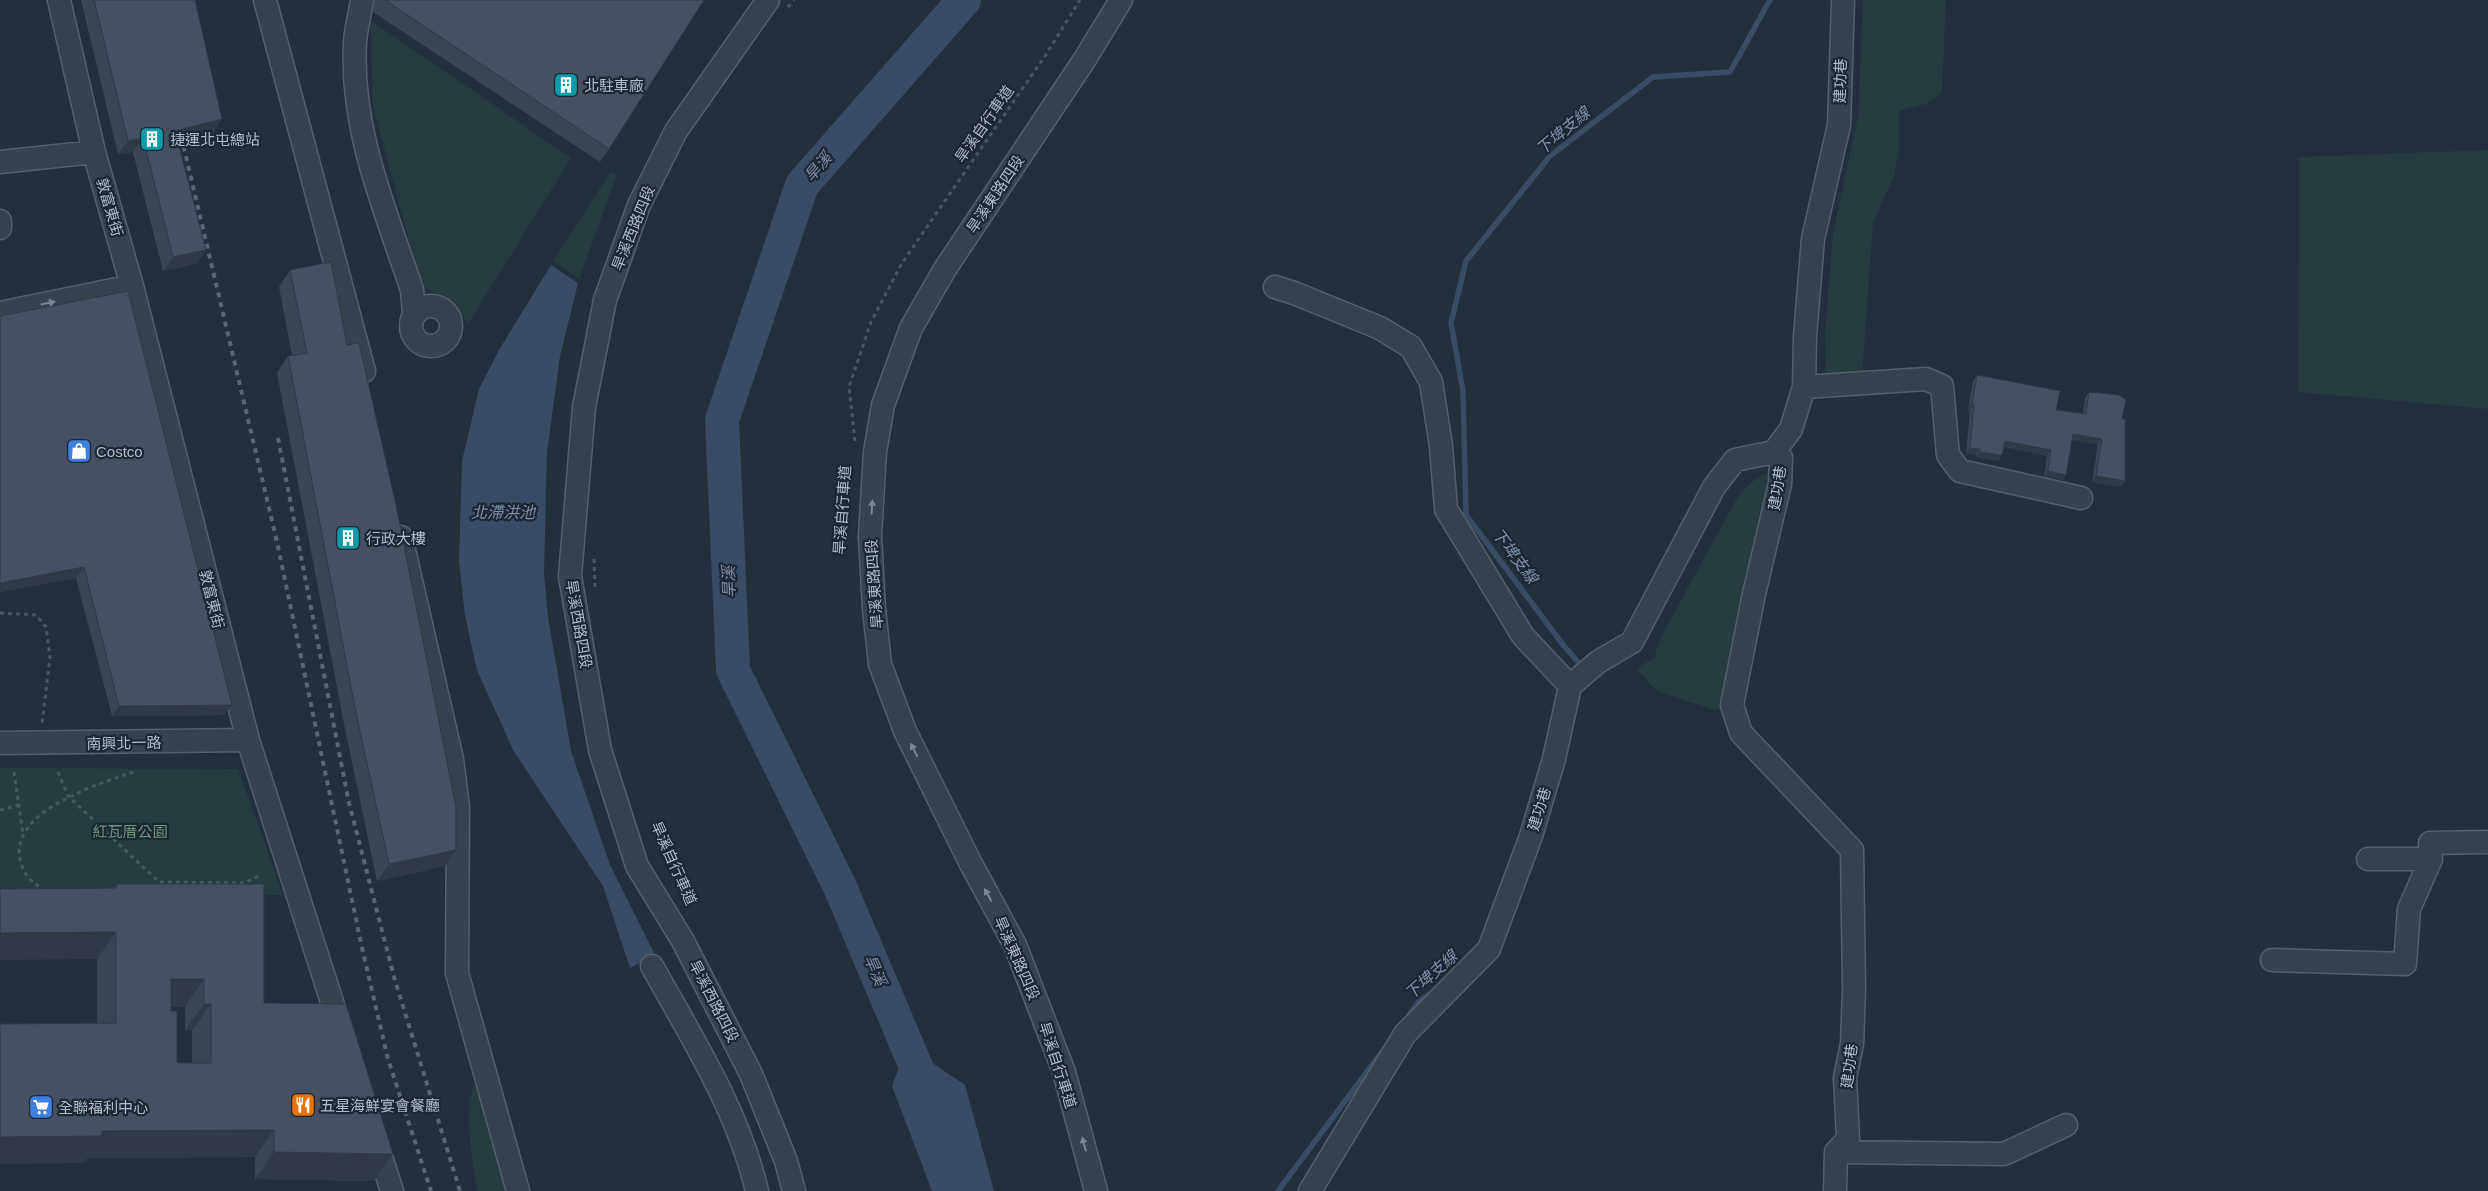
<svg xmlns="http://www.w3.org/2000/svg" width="2488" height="1191" viewBox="0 0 2488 1191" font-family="Arial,'Noto Sans TC',sans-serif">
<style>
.green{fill:#263c3f}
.water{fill:#394c67}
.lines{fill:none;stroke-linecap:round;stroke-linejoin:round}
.stream{stroke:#394c67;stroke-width:5.5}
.river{stroke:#394c67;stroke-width:34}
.minor-casing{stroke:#565f6c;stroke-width:25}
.path{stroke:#44595c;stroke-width:3;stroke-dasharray:4 4;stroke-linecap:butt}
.minor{stroke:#38414e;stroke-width:22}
.rail{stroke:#5a6575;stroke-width:4;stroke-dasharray:5 5;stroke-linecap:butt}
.wall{fill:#3b4654;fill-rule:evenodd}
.shaded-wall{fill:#303945}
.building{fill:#455162;stroke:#303945;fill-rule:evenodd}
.oneway{fill:#7c8592}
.labels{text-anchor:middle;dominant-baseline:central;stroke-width:4.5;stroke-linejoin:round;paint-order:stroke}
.street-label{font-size:15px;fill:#b4bcc9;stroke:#1d2633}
.poi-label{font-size:15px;fill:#b4bcc9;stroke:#1d2633;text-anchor:start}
.park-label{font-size:15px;fill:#6b9a76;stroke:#1d2633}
.water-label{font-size:16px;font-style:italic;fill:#7c92b1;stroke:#1d2633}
</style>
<rect width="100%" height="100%" fill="#242f3e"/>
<path class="green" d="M 1863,0 L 1946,0 L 1942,92 L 1926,104 L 1899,111 L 1899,150 L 1894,176 L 1873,223 L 1862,375 L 1835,383 L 1826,374 L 1825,334 L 1833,233 L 1858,116 Z
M 370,20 L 571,158 L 468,324 L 452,301 L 421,285 L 373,106 Z
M 2488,150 L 2488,409 L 2298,392 L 2299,157 Z
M 611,171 L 617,175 L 579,279 L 553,261 Z
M 1771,472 L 1735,707 L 1717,710 L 1682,700 L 1656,690 L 1636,669 L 1654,658 L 1661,637 L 1737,498 C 1746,487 1757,475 1771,472 Z
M 0,768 L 238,769 L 283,895 L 0,894 Z
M 475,1083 L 506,1191 L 478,1191 C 472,1167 463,1104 475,1083 Z"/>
<path class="water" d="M 551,265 L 578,283 L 560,356 L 547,452 L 544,573 L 548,617 L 571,751 L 610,865 L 655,955 L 630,968 L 603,886 L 513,750 L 477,670 L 465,616 L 459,561 L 462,461 L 479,389 L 499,350 Z
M 907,1046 L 965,1085 L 994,1191 L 932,1191 L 892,1086 Z"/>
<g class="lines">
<path class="stream" d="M 1576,671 L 1579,663 L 1564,646 L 1466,515 L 1463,391 L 1451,323 L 1466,261 L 1550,156 L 1653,77 L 1730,72 L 1770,0
M 1409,1015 L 1419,1001 L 1434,991
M 1278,1191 L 1384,1049"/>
<path class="river" d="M 925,1088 L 840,887 L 733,670 L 722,420 L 802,185 L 964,0"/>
<defs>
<path id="minor" d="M 59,0 L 94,152 L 132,286 L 248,740 L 342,1033
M 265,0 L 364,371
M 362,0 C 360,14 356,28 355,42 C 350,129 385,209 412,290 L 414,314
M 768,0 L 676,131 L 639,205 L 605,300 L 584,407 L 570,576 L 600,750 L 637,866 L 683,941 L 751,1074 L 786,1161 L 794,1191
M 0,162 L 94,152
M 0,221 L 0,228
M 1275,287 L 1294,293 L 1380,328 L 1411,347 L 1431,382 L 1441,446 L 1446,509 L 1523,636 L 1570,686
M411 326a20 20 0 1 1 40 0a20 20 0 1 1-40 0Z
M 0,313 L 132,286
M 1804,387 L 1926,379 L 1942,386 L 1948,455 L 1960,471 L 2081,498
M 1774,452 L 1781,458 L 1780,484 L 1754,594 L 1732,705 L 1741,733 L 1852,850 L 1854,989 L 1852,1044 L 1845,1078 L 1848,1139 L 1836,1152 L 1835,1191
M 401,537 L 452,759 L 458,807 L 457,973 L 518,1191
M 0,743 L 248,740
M 2368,859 L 2431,859 L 2430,843 L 2488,842
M 2272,960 L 2405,964 L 2409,909 L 2431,859
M 652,966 C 692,1038 738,1110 757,1191
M 375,1138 L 392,1191
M 1836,1152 L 2004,1154 L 2066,1125
M 1096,1191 L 1064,1072 L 1015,945 L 970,862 L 905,731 L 880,664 L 874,609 L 870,536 L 875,452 L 883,405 L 911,328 L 945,269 L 1085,59 L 1121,0
M 1310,1191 L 1405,1034 L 1489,949 L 1531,836 L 1554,759 L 1570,686 L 1598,662 L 1632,642 L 1714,487 L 1735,460 L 1774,452 L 1791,429 L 1804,387 L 1805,336 L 1813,239 L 1839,125 L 1843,0"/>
</defs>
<use href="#minor" class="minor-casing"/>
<path class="path" d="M 788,7 L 794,0
M 855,441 L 849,387 L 871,322 L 902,263 L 1045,56 L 1080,0
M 594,559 L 595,588
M 0,613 L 36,615 L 46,627 L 50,657 L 42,724
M 14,772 L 23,834
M 58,772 L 68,796 L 159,882 L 244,883 L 261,875
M 0,810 L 19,805
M 46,890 C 32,884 23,874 20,859 C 10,810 102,783 136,771"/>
<use href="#minor" class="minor"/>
<path class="rail" d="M 179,127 L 277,542 L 362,948 L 388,1059 L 431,1191
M 278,438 L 349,803 L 394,977 L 460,1191"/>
</g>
<path class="wall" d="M 81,0 L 195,0 L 222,119 L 213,132 L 178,142 L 206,250 L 196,264 L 163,271 L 133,152 L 118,154 Z
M 374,0 L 704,0 L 609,149 L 600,162 L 373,12 Z
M 290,270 L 347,345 L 456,850 L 445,866 L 377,881 L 345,729 L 277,373 L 288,356 L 292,355 L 279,287 Z
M 0,316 L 224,715 L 112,716 L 76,578 L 0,592 Z
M 1977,375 L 2056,410 L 2083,413 L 2085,398 L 2089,392 L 2122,419 L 2121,487 L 2092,482 L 2098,444 L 2072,440 L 2063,480 L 2044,476 L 2047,456 L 2004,447 L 1999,461 L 1976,457 L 1976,455 L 1966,453 L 1970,410 L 1968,410 L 1973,381 Z
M 117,884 L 264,1003 L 374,1181 L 255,1179 L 255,1157 L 87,1158 L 83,1163 L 97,1023 L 97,959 L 114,888 ZM 171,1007 L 185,1007 L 185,1031 L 192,1031 L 192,1063 L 177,1063 Z"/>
<path class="shaded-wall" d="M 222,119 L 213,132 L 166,145 L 175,131 Z
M 143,138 L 133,152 L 118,154 L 128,141 Z
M 206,250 L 196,264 L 163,271 L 173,257 Z
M 1972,404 L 1974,404 L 1970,410 L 1968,410 Z
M 2073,434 L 2102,439 L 2098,444 L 2069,440 Z
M 2005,441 L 2051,450 L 2047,456 L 2001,447 Z
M 1970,448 L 1980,449 L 1976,455 L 1966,453 Z
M 1980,452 L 2002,455 L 1999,461 L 1976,457 Z
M 2048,471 L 2066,475 L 2063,480 L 2044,476 Z
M 2096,476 L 2125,481 L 2121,487 L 2092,482 Z
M 84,567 L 76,578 L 0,592 L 0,583 Z
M 232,705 L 224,715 L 112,716 L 119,706 Z
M 456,850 L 445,866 L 377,881 L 389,864 Z
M 116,932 L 97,959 L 0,960 L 0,933 Z
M 171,979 L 204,979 L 185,1007 L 152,1007 Z
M 204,1004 L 211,1004 L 192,1031 L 185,1031 Z
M 274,1130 L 255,1157 L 87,1158 L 83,1163 L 0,1164 L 0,1137 L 102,1131 Z
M 274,1152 L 393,1154 L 374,1181 L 255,1179 Z"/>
<path class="building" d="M 94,0 L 195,0 L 222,119 L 175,131 L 206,250 L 173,257 L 143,138 L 128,141 Z
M 385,0 L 704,0 L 609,149 Z
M 331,262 L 347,345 L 359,343 L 396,505 L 456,807 L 456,850 L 389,864 L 356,713 L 288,356 L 307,353 L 290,270 Z
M 128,291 L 232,705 L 119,706 L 84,567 L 0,583 L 0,316 Z
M 1977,375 L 2060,391 L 2056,410 L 2086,414 L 2089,392 L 2119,395 L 2126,400 L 2122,419 L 2125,419 L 2125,481 L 2096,476 L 2102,439 L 2073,434 L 2066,475 L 2048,471 L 2051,450 L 2005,441 L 2002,455 L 1980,452 L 1980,449 L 1970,448 L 1974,404 L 1972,404 Z
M 117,884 L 264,884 L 264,1003 L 346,1004 L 393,1154 L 274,1152 L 274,1130 L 102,1131 L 102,1136 L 0,1137 L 0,1024 L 116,1023 L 116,932 L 0,933 L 0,889 L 117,888 ZM 171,979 L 204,979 L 204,1004 L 211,1004 L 211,1063 L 177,1063 L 177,1011 L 171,1011 Z"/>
<defs><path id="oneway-solid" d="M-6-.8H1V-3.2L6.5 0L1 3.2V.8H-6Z" transform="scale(1.25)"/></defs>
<g class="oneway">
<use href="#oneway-solid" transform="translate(48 303) rotate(-12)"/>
<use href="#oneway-solid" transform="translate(872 507) rotate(-86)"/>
<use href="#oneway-solid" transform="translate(914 750) rotate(-117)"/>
<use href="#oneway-solid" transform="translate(988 895) rotate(-119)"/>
<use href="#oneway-solid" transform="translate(1084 1144) rotate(-105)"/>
</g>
<defs>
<symbol id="building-square" viewBox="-11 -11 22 22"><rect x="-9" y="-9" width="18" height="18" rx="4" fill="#0f9aa8" stroke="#1d2633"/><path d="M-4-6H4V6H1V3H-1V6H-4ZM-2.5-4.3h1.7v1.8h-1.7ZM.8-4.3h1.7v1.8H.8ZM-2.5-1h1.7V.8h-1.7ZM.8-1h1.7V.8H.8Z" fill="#fff"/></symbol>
<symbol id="shop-square" viewBox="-11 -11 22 22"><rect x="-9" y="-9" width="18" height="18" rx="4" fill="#3f7fe0" stroke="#1d2633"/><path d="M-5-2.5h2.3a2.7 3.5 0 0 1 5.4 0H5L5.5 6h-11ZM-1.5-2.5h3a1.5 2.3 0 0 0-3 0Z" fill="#fff"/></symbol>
<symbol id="restaurant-square" viewBox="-11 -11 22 22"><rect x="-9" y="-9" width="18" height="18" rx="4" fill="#e8710a" stroke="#1d2633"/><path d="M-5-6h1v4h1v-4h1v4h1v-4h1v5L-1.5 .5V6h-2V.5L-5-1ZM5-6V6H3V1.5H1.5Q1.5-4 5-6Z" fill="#fff"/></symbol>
<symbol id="supermarket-square" viewBox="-11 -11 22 22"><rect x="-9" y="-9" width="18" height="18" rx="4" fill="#3f7fe0" stroke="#1d2633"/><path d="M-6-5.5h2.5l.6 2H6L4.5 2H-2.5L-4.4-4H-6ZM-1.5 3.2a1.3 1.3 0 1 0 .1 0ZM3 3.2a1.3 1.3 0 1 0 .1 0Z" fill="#fff"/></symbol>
</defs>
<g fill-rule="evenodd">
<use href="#building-square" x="552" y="71" width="28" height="28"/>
<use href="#building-square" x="138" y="125" width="28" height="28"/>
<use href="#shop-square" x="65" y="437" width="28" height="28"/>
<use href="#building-square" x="334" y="524" width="28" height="28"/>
<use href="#restaurant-square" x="289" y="1091" width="28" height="28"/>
<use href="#supermarket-square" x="27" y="1093" width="28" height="28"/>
</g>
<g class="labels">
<g class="street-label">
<text transform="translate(1840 81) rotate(-89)">建功巷</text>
<text transform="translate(984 124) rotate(-55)">旱溪自行車道</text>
<text transform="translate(995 194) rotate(-56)">旱溪東路四段</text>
<text transform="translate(110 207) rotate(74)">敦富東街</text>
<text transform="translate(633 228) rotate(-68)">旱溪西路四段</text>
<text transform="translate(1777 488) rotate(-81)">建功巷</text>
<text transform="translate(842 510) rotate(-86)">旱溪自行車道</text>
<text transform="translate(874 584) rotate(-94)">旱溪東路四段</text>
<text transform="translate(212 599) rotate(76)">敦富東街</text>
<text transform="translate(579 624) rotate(80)">旱溪西路四段</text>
<text transform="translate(124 743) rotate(-1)">南興北一路</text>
<text transform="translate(1539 809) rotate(-73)">建功巷</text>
<text transform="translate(674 863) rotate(66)">旱溪自行車道</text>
<text transform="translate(1017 958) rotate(66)">旱溪東路四段</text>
<text transform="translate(714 1001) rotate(63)">旱溪西路四段</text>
<text transform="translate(1058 1065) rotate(72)">旱溪自行車道</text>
<text transform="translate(1849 1066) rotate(-83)">建功巷</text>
</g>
<g class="poi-label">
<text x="584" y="85">北駐車廠</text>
<text x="170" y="139">捷運北屯總站</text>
<text x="96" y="451">Costco</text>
<text x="366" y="538">行政大樓</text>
<text x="320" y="1105">五星海鮮宴會餐廳</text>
<text x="58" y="1107">全聯福利中心</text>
</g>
<g class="park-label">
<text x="130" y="831">紅瓦厝公園</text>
</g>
<g class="water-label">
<text transform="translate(1563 131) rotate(-40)">下埤支線</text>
<text transform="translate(818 167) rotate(-49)">旱溪</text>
<text x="503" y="512">北滯洪池</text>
<text transform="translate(1515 556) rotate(53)">下埤支線</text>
<text transform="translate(729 582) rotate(-92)">旱溪</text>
<text transform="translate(875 970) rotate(67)">旱溪</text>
<text transform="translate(1431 975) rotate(-42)">下埤支線</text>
</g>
</g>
</svg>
